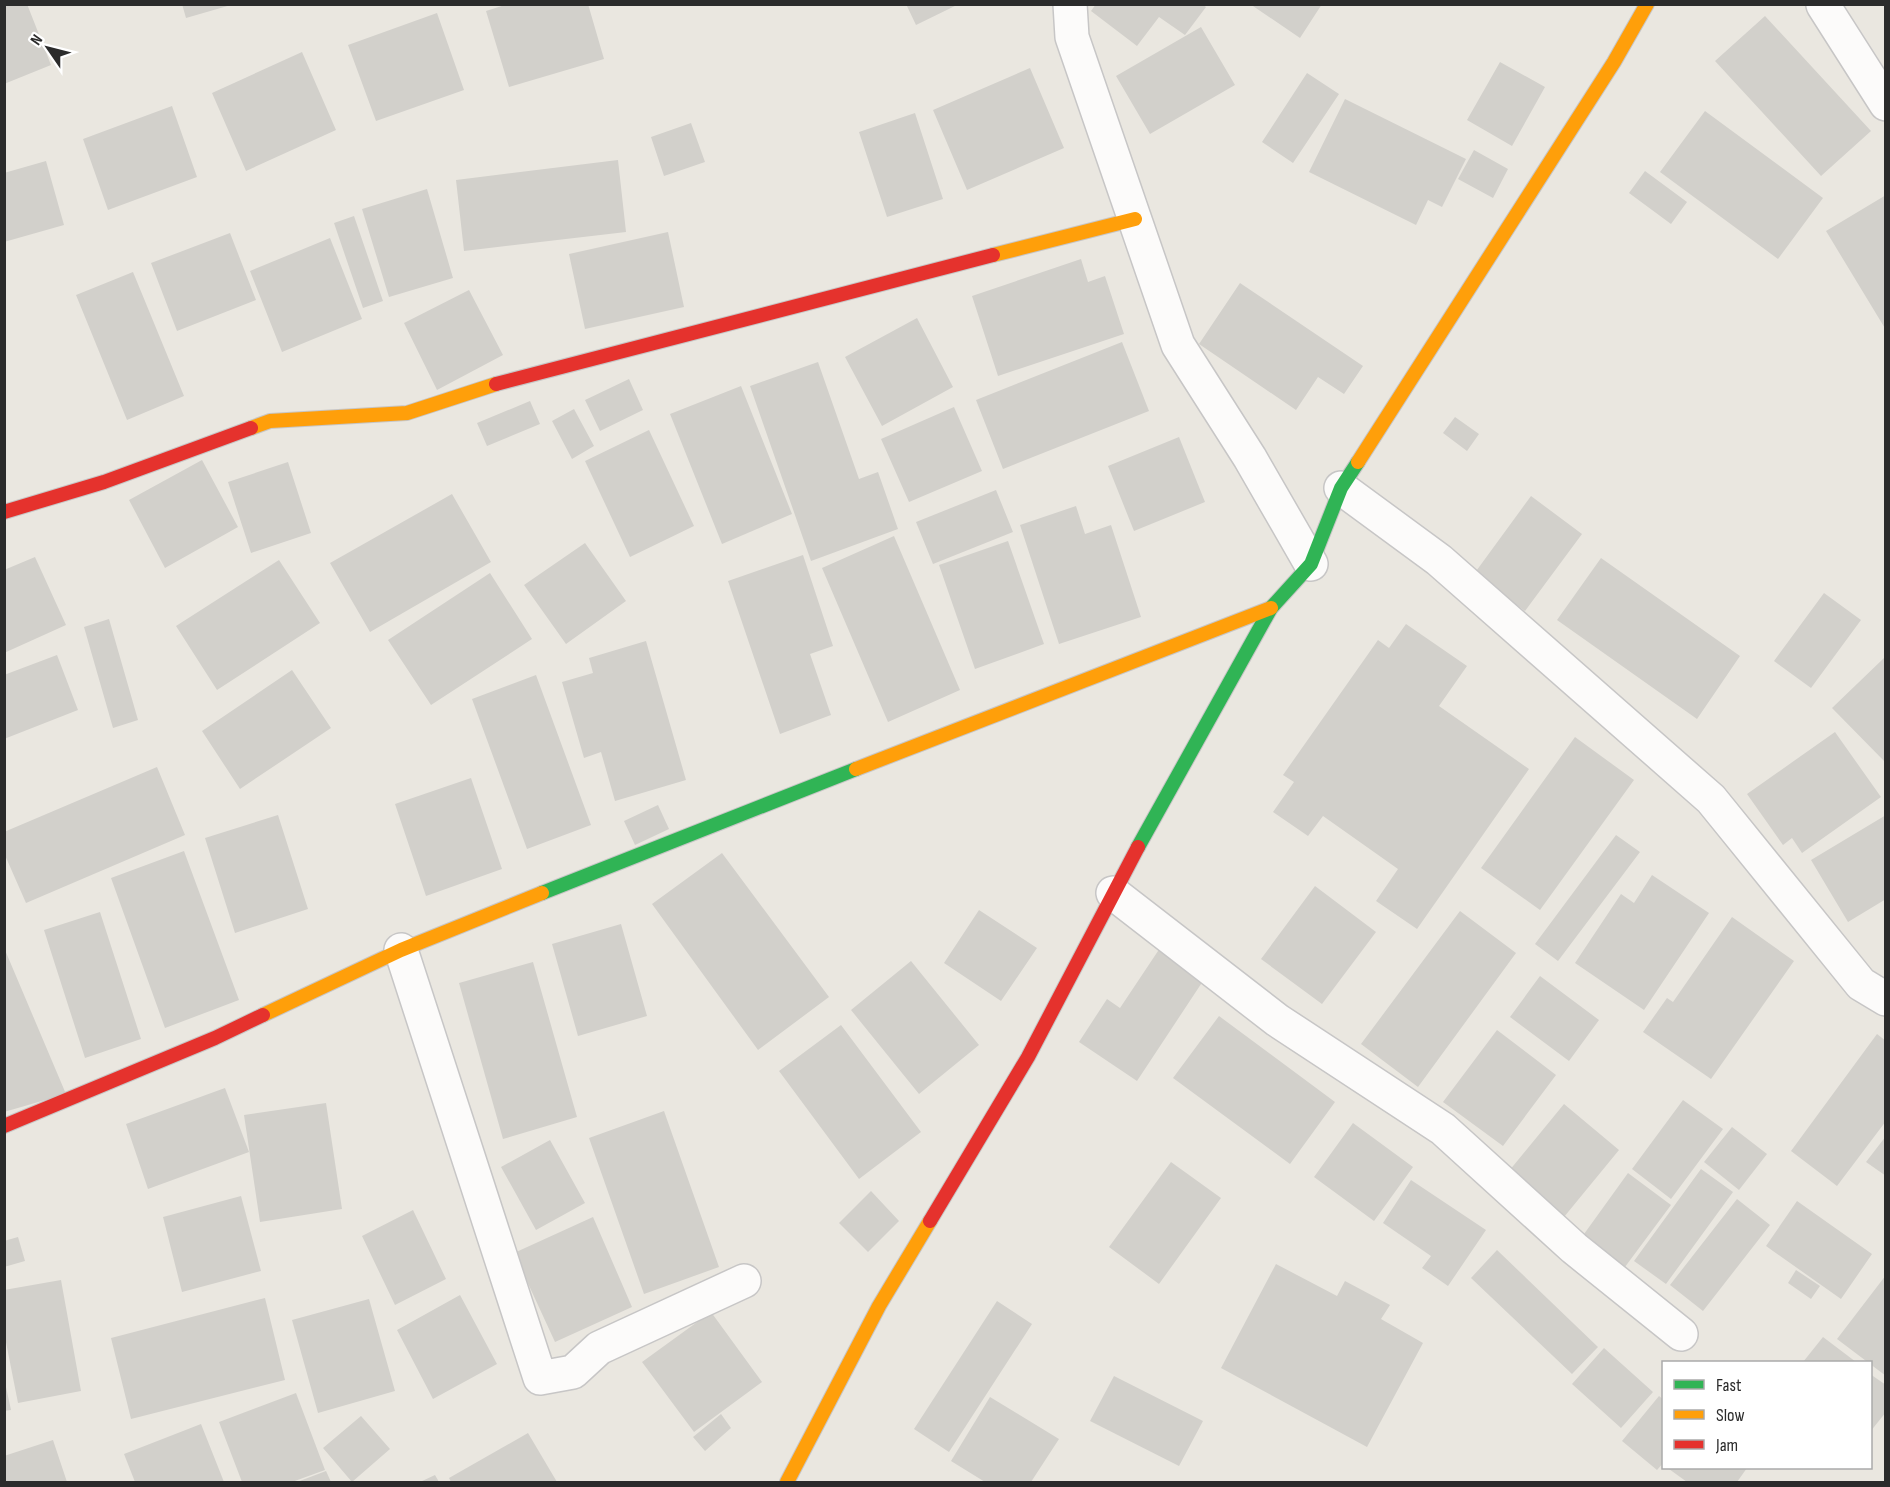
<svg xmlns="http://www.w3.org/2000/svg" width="1890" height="1487" viewBox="0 0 1890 1487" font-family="'Sofia Sans Condensed',sans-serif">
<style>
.building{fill:#d2d0cb}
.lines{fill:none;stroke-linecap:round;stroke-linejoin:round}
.street-casing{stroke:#c7c6c6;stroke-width:36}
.fast-casing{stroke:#c7c6c6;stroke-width:16}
.slow-casing{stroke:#c7c6c6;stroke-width:16}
.jam-casing{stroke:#c7c6c6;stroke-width:16}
.street{stroke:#fcfbfa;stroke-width:33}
.fast{stroke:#30b455;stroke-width:14}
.slow{stroke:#ff9f0a;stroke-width:14}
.jam{stroke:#e5322d;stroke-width:14}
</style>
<rect width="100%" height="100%" fill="#eae7e0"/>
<path class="building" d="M 4,4 L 27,4 L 51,65 L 4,84 Z
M 182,4 L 231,4 L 231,5 L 186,18 Z
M 508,4 L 588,4 L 604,59 L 509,87 L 486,11 Z
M 906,4 L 959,4 L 916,25 Z
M 1096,4 L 1202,4 L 1206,7 L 1185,35 L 1159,17 L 1137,46 L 1091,11 Z
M 1250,4 L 1322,4 L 1300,38 Z
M 437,13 L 464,90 L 376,121 L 348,45 Z
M 1765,16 L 1871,131 L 1821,176 L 1715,61 Z
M 1201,27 L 1235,85 L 1150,134 L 1116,76 Z
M 302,52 L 336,130 L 246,171 L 212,93 Z
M 1500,62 L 1545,87 L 1512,146 L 1467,120 Z
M 1030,68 L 1064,148 L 967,190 L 933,110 Z
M 1307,73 L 1339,94 L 1293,163 L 1262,142 Z
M 1345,99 L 1466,159 L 1442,207 L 1428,200 L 1416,225 L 1309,172 Z
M 172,106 L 197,177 L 108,210 L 83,139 Z
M 1705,111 L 1823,198 L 1778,259 L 1660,172 Z
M 915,113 L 943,199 L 887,217 L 859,132 Z
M 691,123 L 705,162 L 664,176 L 651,137 Z
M 1474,150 L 1508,169 L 1493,198 L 1458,179 Z
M 618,160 L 626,232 L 464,251 L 456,180 Z
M 46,161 L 64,225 L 4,242 L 4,173 Z
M 1645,171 L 1687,202 L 1671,224 L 1629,193 Z
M 427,189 L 453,278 L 389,297 L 362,209 Z
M 1886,195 L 1886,330 L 1826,231 Z
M 354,216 L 383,301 L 363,308 L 334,223 Z
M 668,232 L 684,307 L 585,329 L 569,254 Z
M 230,233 L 256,300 L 177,331 L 151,263 Z
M 330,238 L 362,319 L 282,352 L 250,271 Z
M 1081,259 L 1088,282 L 1105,276 L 1124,334 L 998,376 L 972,296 Z
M 133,272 L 184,396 L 127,420 L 76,295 Z
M 1240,283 L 1363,366 L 1344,394 L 1318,377 L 1296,410 L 1199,344 Z
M 469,290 L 503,355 L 437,390 L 404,323 Z
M 917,318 L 953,387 L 882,426 L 845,357 Z
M 1122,342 L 1149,411 L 1003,469 L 976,400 Z
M 818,362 L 859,479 L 878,472 L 898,529 L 811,561 L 750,386 Z
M 629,379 L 643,410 L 600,431 L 585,400 Z
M 741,386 L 792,514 L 722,544 L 670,414 Z
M 530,401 L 540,424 L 487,446 L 477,423 Z
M 954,407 L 982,471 L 909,502 L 881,439 Z
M 574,409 L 594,446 L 572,459 L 552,421 Z
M 1455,417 L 1479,434 L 1467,451 L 1443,433 Z
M 649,430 L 694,526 L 630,557 L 585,461 Z
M 1179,437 L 1205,502 L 1134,531 L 1108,466 Z
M 202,460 L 238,527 L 165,568 L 129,500 Z
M 288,462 L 311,533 L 251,553 L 228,482 Z
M 996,490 L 1013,532 L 933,564 L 916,522 Z
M 452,494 L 491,562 L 370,632 L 330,563 Z
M 1531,496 L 1582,534 L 1525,611 L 1474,574 Z
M 1076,506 L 1085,534 L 1111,525 L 1141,617 L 1059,644 L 1020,525 Z
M 894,536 L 960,690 L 888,722 L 822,568 Z
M 1008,541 L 1044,644 L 975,669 L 939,565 Z
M 585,543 L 626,601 L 566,644 L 524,585 Z
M 803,555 L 833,646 L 810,654 L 831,715 L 780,734 L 728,581 Z
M 35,557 L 66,625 L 4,653 L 4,570 Z
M 1601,558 L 1740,656 L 1697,719 L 1557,620 Z
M 279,560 L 320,623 L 217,690 L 176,626 Z
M 490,573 L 532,639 L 431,705 L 388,640 Z
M 1824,593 L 1861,620 L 1811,688 L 1774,661 Z
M 109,619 L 138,720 L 113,728 L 84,627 Z
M 1406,624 L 1467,666 L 1439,706 L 1529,769 L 1417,929 L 1376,901 L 1398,869 L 1323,816 L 1308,836 L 1273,812 L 1294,782 L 1283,775 L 1378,640 L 1389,648 Z
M 646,641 L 686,780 L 615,801 L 601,752 L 584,758 L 562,682 L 593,673 L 589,658 Z
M 57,655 L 78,710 L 4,739 L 4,675 Z
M 1884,658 L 1886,659 L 1886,763 L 1832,708 Z
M 292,670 L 331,728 L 240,789 L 202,731 Z
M 536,675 L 591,825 L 527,849 L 472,699 Z
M 1835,732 L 1881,797 L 1802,853 L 1792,838 L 1783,845 L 1747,794 Z
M 1575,737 L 1634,780 L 1540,910 L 1481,868 Z
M 157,767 L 185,835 L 26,903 L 4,853 L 4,832 Z
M 471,778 L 502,869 L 426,896 L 395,804 Z
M 658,805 L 669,829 L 635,845 L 624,821 Z
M 278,815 L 308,909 L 235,933 L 205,838 Z
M 1886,815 L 1886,899 L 1848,922 L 1811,860 Z
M 1616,835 L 1640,852 L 1558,961 L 1535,944 Z
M 184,851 L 239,1000 L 165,1028 L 111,878 Z
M 722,853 L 829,997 L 758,1050 L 652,904 Z
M 1652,875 L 1709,913 L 1644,1010 L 1575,963 L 1621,894 L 1634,903 Z
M 1315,886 L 1376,932 L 1322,1004 L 1261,959 Z
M 979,910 L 1037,948 L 1001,1001 L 944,963 Z
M 1460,911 L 1516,953 L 1418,1087 L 1361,1044 Z
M 100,912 L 141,1039 L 85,1058 L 44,930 Z
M 1732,917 L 1794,961 L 1711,1079 L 1643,1032 L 1667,998 L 1673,1002 Z
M 621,924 L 647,1016 L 578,1036 L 552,944 Z
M 1160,948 L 1205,978 L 1137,1081 L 1079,1042 L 1107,999 L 1120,1008 Z
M 5,950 L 66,1094 L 4,1112 Z
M 911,961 L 979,1045 L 919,1094 L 851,1010 Z
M 533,962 L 577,1117 L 503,1139 L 459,983 Z
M 1540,976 L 1599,1020 L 1569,1061 L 1510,1017 Z
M 1219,1016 L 1335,1102 L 1290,1164 L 1173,1078 Z
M 841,1025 L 921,1132 L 859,1179 L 779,1071 Z
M 1497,1030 L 1556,1075 L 1503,1146 L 1443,1102 Z
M 1877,1034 L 1886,1041 L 1886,1121 L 1837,1186 L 1791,1151 Z
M 225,1088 L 249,1152 L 148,1189 L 126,1124 Z
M 1683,1100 L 1723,1129 L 1671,1199 L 1632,1169 Z
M 326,1103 L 342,1209 L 260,1222 L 244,1115 Z
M 1564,1104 L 1619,1150 L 1564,1217 L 1509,1171 Z
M 664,1111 L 719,1267 L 644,1294 L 589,1138 Z
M 1353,1123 L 1413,1167 L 1374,1221 L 1314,1177 Z
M 1732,1127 L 1767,1154 L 1739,1190 L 1704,1162 Z
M 1886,1136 L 1886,1176 L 1866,1162 Z
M 550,1140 L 585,1203 L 536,1230 L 501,1167 Z
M 1171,1162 L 1221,1198 L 1159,1284 L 1109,1247 Z
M 1701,1169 L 1733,1192 L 1666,1284 L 1634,1261 Z
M 1628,1173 L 1671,1205 L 1622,1271 L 1579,1241 Z
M 1411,1180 L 1486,1230 L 1448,1286 L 1422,1268 L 1431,1256 L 1383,1223 Z
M 871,1191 L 899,1221 L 868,1252 L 839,1223 Z
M 241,1196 L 261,1271 L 182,1292 L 163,1217 Z
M 1737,1199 L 1770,1225 L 1703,1311 L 1670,1285 Z
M 1797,1201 L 1872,1254 L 1841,1299 L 1766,1246 Z
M 413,1210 L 446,1279 L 395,1305 L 362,1236 Z
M 593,1217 L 632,1307 L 555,1342 L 514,1253 Z
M 18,1237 L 25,1261 L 4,1267 L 4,1241 Z
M 1497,1250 L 1598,1347 L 1572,1374 L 1471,1278 Z
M 1276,1264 L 1337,1296 L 1345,1281 L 1390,1305 L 1381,1319 L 1423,1343 L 1367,1447 L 1221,1368 Z
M 1796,1270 L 1820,1286 L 1811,1299 L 1788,1283 Z
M 1886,1275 L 1886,1376 L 1837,1339 Z
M 61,1280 L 81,1391 L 18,1403 L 4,1332 L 4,1290 Z
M 460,1295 L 497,1364 L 433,1399 L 397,1330 Z
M 265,1298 L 285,1380 L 131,1419 L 111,1338 Z
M 369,1299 L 395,1391 L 318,1413 L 292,1320 Z
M 997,1301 L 1032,1324 L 949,1452 L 914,1429 Z
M 711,1312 L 762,1382 L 694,1432 L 642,1362 Z
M 1823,1337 L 1856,1362 L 1803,1362 Z
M 1604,1348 L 1653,1392 L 1621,1428 L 1572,1384 Z
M 1870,1374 L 1886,1385 L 1886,1412 L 1870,1432 Z
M 1114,1376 L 1203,1421 L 1179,1466 L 1090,1421 Z
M 4,1378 L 11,1410 L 4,1411 Z
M 296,1393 L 325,1470 L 292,1482 L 242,1482 L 219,1422 Z
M 1659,1396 L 1664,1400 L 1664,1462 L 1657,1470 L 1622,1441 Z
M 990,1397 L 1059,1439 L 1031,1482 L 985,1482 L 951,1461 Z
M 721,1414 L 731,1428 L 705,1451 L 693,1437 Z
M 361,1416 L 390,1449 L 352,1482 L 323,1448 Z
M 201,1424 L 224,1482 L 135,1482 L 124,1454 Z
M 528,1433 L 557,1482 L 451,1482 L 449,1478 Z
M 53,1440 L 67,1482 L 4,1482 L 4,1456 Z
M 1670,1468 L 1747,1468 L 1737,1482 L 1687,1482 L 1669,1469 Z
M 326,1471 L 331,1482 L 297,1482 Z
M 435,1475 L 439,1482 L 420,1482 Z"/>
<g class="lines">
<defs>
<path id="street" d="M 1070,4 L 1072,37 L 1178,345 L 1250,458 L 1311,564
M 1823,5 L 1886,104
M 1341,488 L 1439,560 L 1711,799 L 1861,984 L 1886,999
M 1113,893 L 1277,1020 L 1443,1129 L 1574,1248 L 1681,1334
M 401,950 L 540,1378 L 573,1372 L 599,1348 L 744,1281"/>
<path id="fast" d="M 1138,847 L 1271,608 L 1311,564 L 1341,488 L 1358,462
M 542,893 L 856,769"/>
<path id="slow" d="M 993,255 L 1135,219
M 251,428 L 270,421 L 407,413 L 496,384
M 1358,462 L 1614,62 L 1647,4
M 856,769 L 1271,608
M 263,1015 L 401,950 L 542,893
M 787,1482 L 879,1306 L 930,1221"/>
<path id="jam" d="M 496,384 L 993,255
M 4,512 L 104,482 L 251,428
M 4,1126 L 215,1038 L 263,1015
M 930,1221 L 1028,1057 L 1138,847"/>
</defs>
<use href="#street" class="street-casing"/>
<use href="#fast" class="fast-casing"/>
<use href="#slow" class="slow-casing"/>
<use href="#jam" class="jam-casing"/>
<use href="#street" class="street"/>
<use href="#fast" class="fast"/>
<use href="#slow" class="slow"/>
<use href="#jam" class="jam"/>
</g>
<rect width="1890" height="1487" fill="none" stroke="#2b2b2b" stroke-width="12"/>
<rect x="1662" y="1361" width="210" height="108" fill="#ffffff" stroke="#aaaaaa" stroke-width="1.5"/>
<rect x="1674" y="1380" width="30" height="9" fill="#30b455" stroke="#aaaaaa" stroke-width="1.5"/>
<text x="1716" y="1391" font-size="18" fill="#2b2b2b">Fast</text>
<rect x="1674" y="1410" width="30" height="9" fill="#ff9f0a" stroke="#aaaaaa" stroke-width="1.5"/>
<text x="1716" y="1421" font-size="18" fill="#2b2b2b">Slow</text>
<rect x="1674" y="1440" width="30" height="9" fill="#e5322d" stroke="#aaaaaa" stroke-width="1.5"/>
<text x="1716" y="1451" font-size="18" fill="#2b2b2b">Jam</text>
<g transform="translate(48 48) rotate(305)" stroke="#ffffff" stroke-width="4.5" paint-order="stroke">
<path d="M0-4.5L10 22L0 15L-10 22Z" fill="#2b2b2b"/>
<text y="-9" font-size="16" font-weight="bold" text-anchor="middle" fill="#2b2b2b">N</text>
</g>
</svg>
